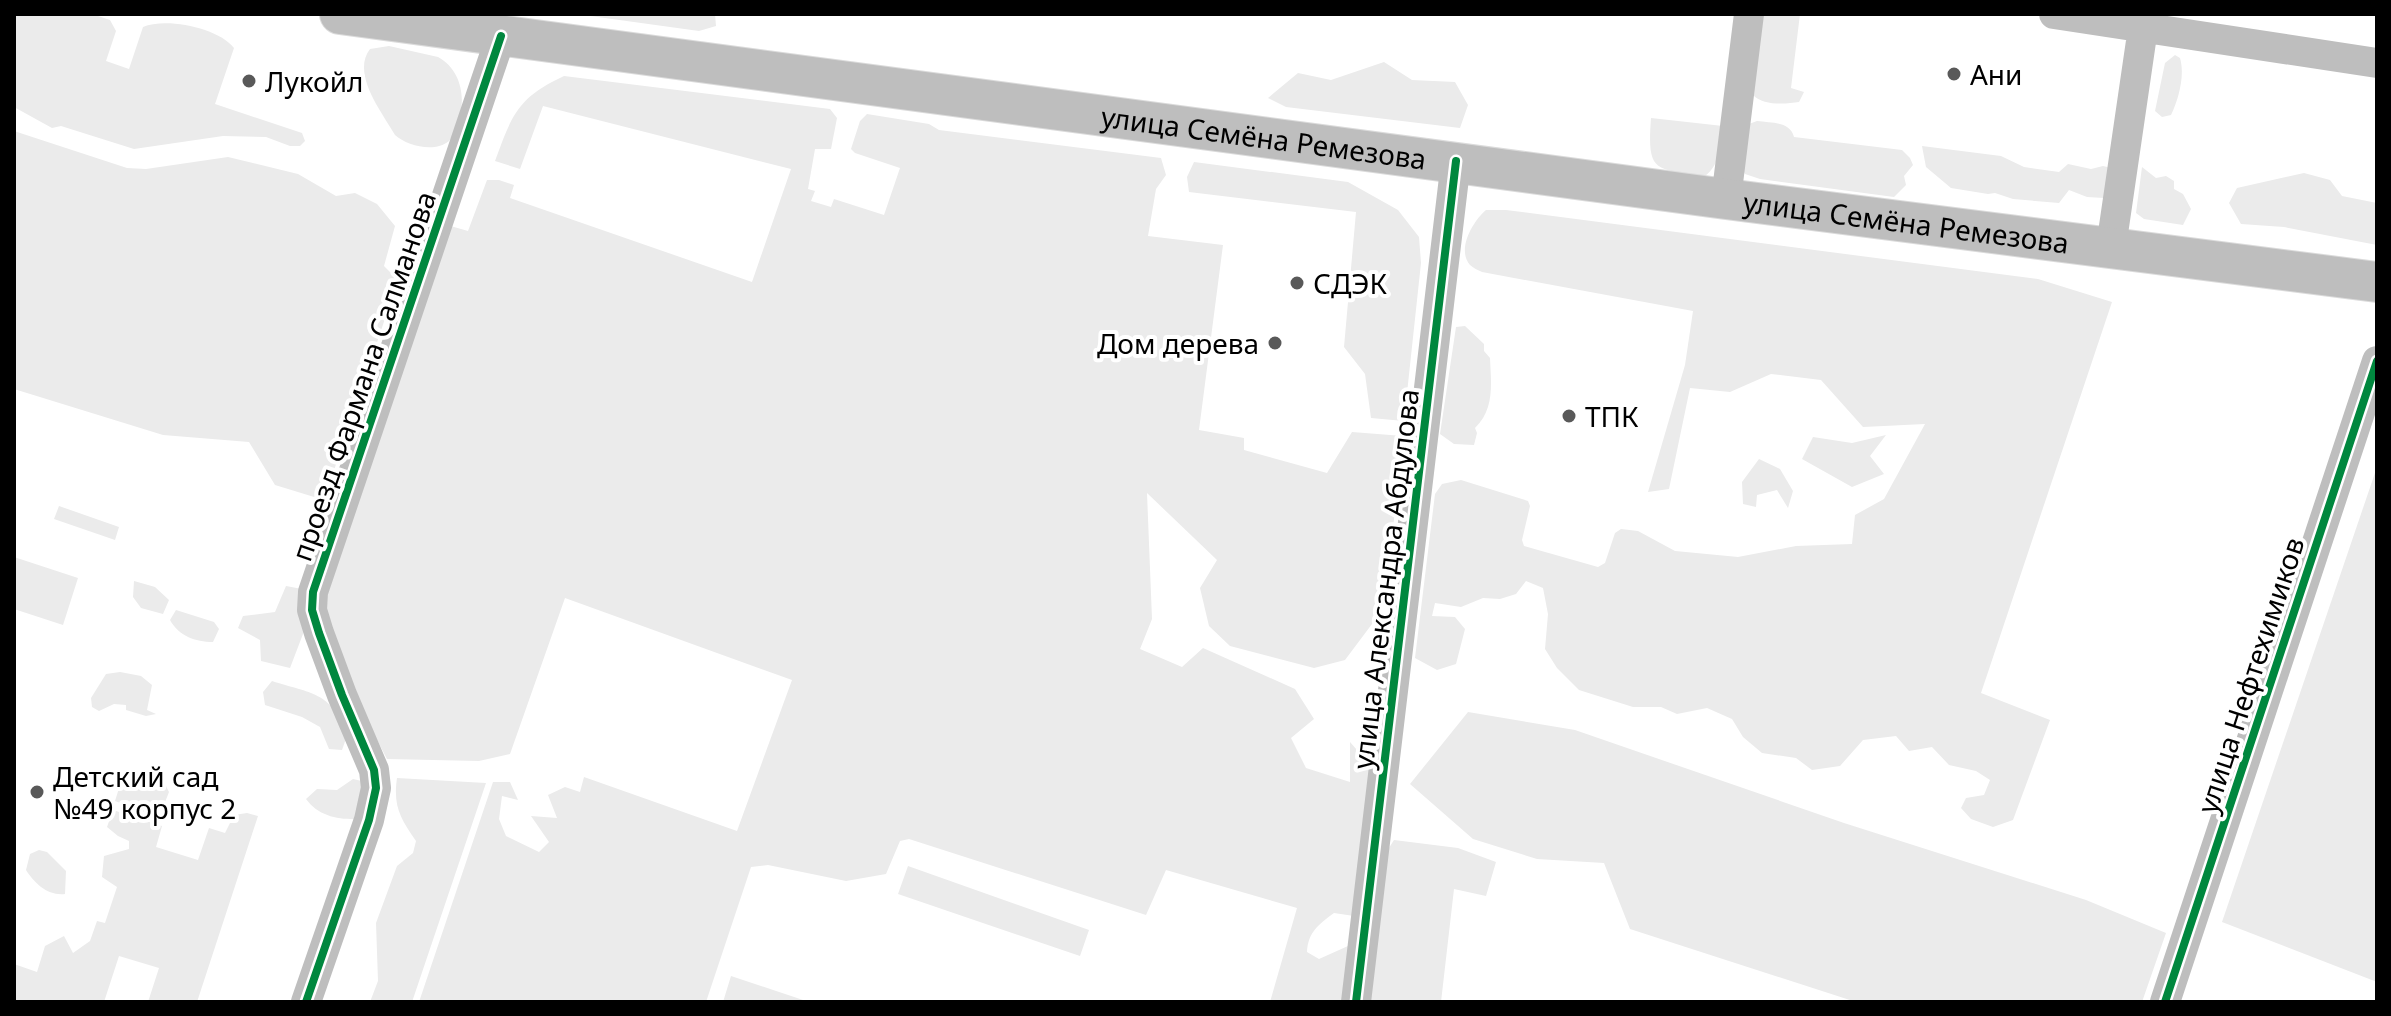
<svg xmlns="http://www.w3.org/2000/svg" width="2391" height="1016" viewBox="0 0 2391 1016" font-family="'Noto Sans',sans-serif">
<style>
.green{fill:#ebebeb}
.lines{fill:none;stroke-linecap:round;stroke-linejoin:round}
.major-casing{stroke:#dbdbdb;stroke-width:42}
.minor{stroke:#bebebe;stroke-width:30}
.major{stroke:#bebebe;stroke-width:40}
.cycleway-casing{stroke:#fff;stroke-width:13}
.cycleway{stroke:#00873e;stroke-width:8}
.poi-dot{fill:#595959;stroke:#fff;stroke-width:3}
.labels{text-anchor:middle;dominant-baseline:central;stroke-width:8;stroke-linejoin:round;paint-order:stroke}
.poi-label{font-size:28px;fill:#000;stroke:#fff;text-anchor:start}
.street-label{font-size:28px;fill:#000;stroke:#fff}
</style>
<rect width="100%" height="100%" fill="#fff"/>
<path class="green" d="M 14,14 L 92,14 L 110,20 L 116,31 L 106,61 L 129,69 L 143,27 C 166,17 219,28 234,48 L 215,104 L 302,133 L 305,141 L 300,146 L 290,146 L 266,137 L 223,136 L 134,149 L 61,126 L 52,128 L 14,107 Z
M 576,14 L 715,14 L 716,26 L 699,31 Z
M 1762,14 L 1800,14 L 1791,88 L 1804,92 L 1799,102 C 1786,104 1763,106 1753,95 Z
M 389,46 L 438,57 C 462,70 467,101 457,124 C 455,129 453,137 449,141 C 435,153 407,146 395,135 C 382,112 351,74 370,49 Z
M 2175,55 L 2180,58 C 2185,75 2179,98 2171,115 L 2162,117 L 2155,111 L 2165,63 Z
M 1384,62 L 1412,80 L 1455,82 L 1468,105 L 1460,128 L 1286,107 L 1268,98 L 1298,73 L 1331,80 Z
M 564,76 L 830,109 L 837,118 L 831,149 L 815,149 L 808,189 L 815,191 L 811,201 L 831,207 L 834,199 L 884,215 L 900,168 L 855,153 L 851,149 L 860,121 L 867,114 L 929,124 L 939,130 L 1161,158 L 1166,175 L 1156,189 L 1148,236 L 1223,245 L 1199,430 L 1244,438 L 1244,450 L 1327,473 L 1352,432 L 1403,436 L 1387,584 L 1375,620 L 1345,660 L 1314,668 L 1230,646 L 1209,626 L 1200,588 L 1217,560 L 1147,493 L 1152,619 L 1140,649 L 1182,667 L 1203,648 L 1295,689 L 1314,719 L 1291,738 L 1306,768 L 1350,782 L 1350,742 L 1372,767 L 1354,916 L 1334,913 C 1319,924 1308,932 1307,952 L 1319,959 L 1348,946 L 1352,958 L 1349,1002 L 1270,1002 L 1297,908 L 1166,870 L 1146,915 L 909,839 L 900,841 L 886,874 L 846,881 L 768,865 L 751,867 L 706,1002 L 419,1002 L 493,782 L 510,782 L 518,800 L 502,796 L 499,819 L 506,836 L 539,852 L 549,842 L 531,816 L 557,818 L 548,795 L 565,787 L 580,792 L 584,777 L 737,831 L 792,680 L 565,598 L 510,754 L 479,761 L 387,759 L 346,680 L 322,593 L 447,225 L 468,231 L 487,180 L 499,180 L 514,185 L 510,198 L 752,282 L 791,169 L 543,106 L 520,169 L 495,161 C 512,115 517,98 564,76 Z
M 1651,118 L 1723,126 C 1720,144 1721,164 1705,176 C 1654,169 1647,173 1651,118 Z
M 1757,121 C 1771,123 1790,121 1794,137 L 1902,150 L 1910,158 L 1913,165 L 1904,176 L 1906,185 L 1894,197 L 1760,179 L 1745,174 L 1741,167 L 1749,124 Z
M 14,131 L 127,168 L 146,169 L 228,157 L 298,174 L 336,196 L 355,193 L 377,204 L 395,226 L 384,266 L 398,280 L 324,500 L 275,485 L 249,442 L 163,435 L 14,389 Z
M 1922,146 L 2001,156 L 2024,167 L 2059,172 L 2068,164 L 2091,169 L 2103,166 L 2116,169 L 2104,198 L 2087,197 L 2069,190 L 2059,203 L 2013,199 L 1995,193 L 1988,194 L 1951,188 L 1926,167 Z
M 1194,162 L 1348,182 L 1398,210 L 1419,237 L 1421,263 L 1404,421 L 1371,418 L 1365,374 L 1344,347 L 1356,212 L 1189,192 L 1187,177 Z
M 2142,167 L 2156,178 L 2166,176 L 2174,181 L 2174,189 L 2183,194 L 2191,209 L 2183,225 L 2144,219 L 2136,213 Z
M 2304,173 L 2330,180 L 2342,196 L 2377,203 L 2377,245 L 2284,227 L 2241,224 L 2229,203 L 2237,188 Z
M 1486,210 L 1506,210 L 2038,279 L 2112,302 L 1981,693 L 2050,720 L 2013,820 L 1993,827 L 1971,819 L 1961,808 L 1966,798 L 1984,795 L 1990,780 L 1976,771 L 1949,765 L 1932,747 L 1909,751 L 1896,736 L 1863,740 L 1840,766 L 1812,770 L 1796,758 L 1762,753 L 1743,737 L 1732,719 L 1707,708 L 1677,714 L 1661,707 L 1633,707 L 1579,690 L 1557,668 L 1545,649 L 1548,614 L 1543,588 L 1526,581 L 1516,594 L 1500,599 L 1483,598 L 1461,607 L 1435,603 L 1432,616 L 1455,617 L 1465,629 L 1456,664 L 1437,670 L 1415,658 L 1435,494 L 1442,484 L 1461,480 L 1528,501 L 1530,506 L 1522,540 L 1524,546 L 1598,567 L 1605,563 L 1615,533 L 1621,529 L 1638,531 L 1675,551 L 1738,557 L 1796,546 L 1852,544 L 1855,515 L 1884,499 L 1925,424 L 1863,427 L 1821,380 L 1771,374 L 1730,392 L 1690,388 L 1669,489 L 1648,492 L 1685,365 L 1693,311 L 1482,272 C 1478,270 1473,268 1470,265 C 1456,249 1474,220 1486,210 Z
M 1465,326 L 1484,344 L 1484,351 L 1490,358 C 1491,383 1495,409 1475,428 L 1477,433 L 1474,445 L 1454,444 L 1440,434 L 1456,327 Z
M 1886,435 L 1870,456 L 1884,474 L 1852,487 L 1802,459 L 1813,437 L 1852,443 Z
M 1759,459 L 1780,469 L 1793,491 L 1788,508 L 1777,490 L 1757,495 L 1756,507 L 1743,504 L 1742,482 Z
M 2377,467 L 2377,982 L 2222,922 Z
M 59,506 L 119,527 L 115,540 L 54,519 Z
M 14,557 L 78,578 L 63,625 L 14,609 Z
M 134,581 L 155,587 L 169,600 L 163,614 L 141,608 L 133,597 Z
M 286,586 L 302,589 L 306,626 L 290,668 L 261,661 L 260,640 L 238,628 L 243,616 L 275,612 Z
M 176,610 L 214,622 L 219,629 L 213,642 C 195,642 179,636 170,620 Z
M 120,672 L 141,676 L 152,685 L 147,710 L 156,714 L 146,716 L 126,710 L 126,705 L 114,704 L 99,711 L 92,707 L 91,698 L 106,674 Z
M 272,681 C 312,694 329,691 348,733 L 342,750 L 329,749 L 320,727 L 302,717 L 265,705 L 263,692 Z
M 1468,712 L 1575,730 L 1844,823 L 2086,900 L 2166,933 L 2142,1002 L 1856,1002 L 1630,929 L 1604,863 L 1537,859 L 1473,839 L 1410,784 Z
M 143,778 L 166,786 L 169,792 L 162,810 L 152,815 L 115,801 L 120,785 L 129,779 Z
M 397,778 L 486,783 L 412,1002 L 370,1002 L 378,981 L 376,923 L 397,866 L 413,853 L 416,841 C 400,818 393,806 397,778 Z
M 353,779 L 366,782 L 361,819 C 340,820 319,817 306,799 L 317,789 L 337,790 Z
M 113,810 L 162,826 L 156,847 L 198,860 L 209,828 L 225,833 L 234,815 L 247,813 L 258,816 L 197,1002 L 148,1002 L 159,968 L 119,956 L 104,1002 L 14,1002 L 14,964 L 37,972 L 45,946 L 64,936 L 73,953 L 90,941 L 97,921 L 105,923 L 117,887 L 102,877 L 104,856 L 129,849 L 129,841 L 118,836 L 107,827 Z
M 1394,840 L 1458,848 L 1496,862 L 1486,896 L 1454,889 L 1441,1002 L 1367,1002 L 1387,851 Z
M 39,850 L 47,852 L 66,871 L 65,894 C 48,896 35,884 26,870 L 30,854 Z
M 908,866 L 1089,930 L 1080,956 L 898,894 Z
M 731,976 L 809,1002 L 723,1002 Z"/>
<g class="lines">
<defs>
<g id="major">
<path id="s1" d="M 340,14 L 1726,199 L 2377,282"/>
</g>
</defs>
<use href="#major" class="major-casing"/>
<path class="minor" d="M 2054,14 L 2377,63
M 1726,199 L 1749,14
M 2111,247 L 2145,14
M 306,1002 L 369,820 L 376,788 L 374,770 L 342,695 L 319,633 L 312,610 L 313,592 L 501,36
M 1356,1002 L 1456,161
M 2165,1002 L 2377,361"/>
<use href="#major" class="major"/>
<defs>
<path id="cycleway" d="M 306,1002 L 369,820 L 376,788 L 374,770 L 342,695 L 319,633 L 312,610 L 313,592 L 501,36
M 1356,1002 L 1456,161
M 2165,1002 L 2377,361"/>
</defs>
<use href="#cycleway" class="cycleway-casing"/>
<use href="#cycleway" class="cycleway"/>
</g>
<g class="poi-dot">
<circle cx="1954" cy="74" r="8"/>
<circle cx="249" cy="81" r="8"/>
<circle cx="1297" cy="283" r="8"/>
<circle cx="1275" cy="343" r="8"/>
<circle cx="1569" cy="416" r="8"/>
<circle cx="37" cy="792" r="8"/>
</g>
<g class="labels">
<g class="poi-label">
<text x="1970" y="74">Ани</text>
<text x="265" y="81">Лукойл</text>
<text x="1313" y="283">СДЭК</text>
<text x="1259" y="343" text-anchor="end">Дом дерева</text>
<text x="1585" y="416">ТПК</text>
<text x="53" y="776">Детский сад<tspan x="53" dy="32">№49 корпус 2</tspan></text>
</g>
<g class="street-label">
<text stroke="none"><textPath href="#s1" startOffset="932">улица Семёна Ремезова</textPath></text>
<text stroke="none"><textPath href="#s1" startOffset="1580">улица Семёна Ремезова</textPath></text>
<text transform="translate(363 376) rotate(-71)">проезд Фармана Салманова</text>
<text transform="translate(1385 579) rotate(-83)">улица Александра Абдулова</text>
<text transform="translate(2250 675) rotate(-72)">улица Нефтехимиков</text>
</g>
</g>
<rect width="2391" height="1016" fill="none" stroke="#000000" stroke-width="32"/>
</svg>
